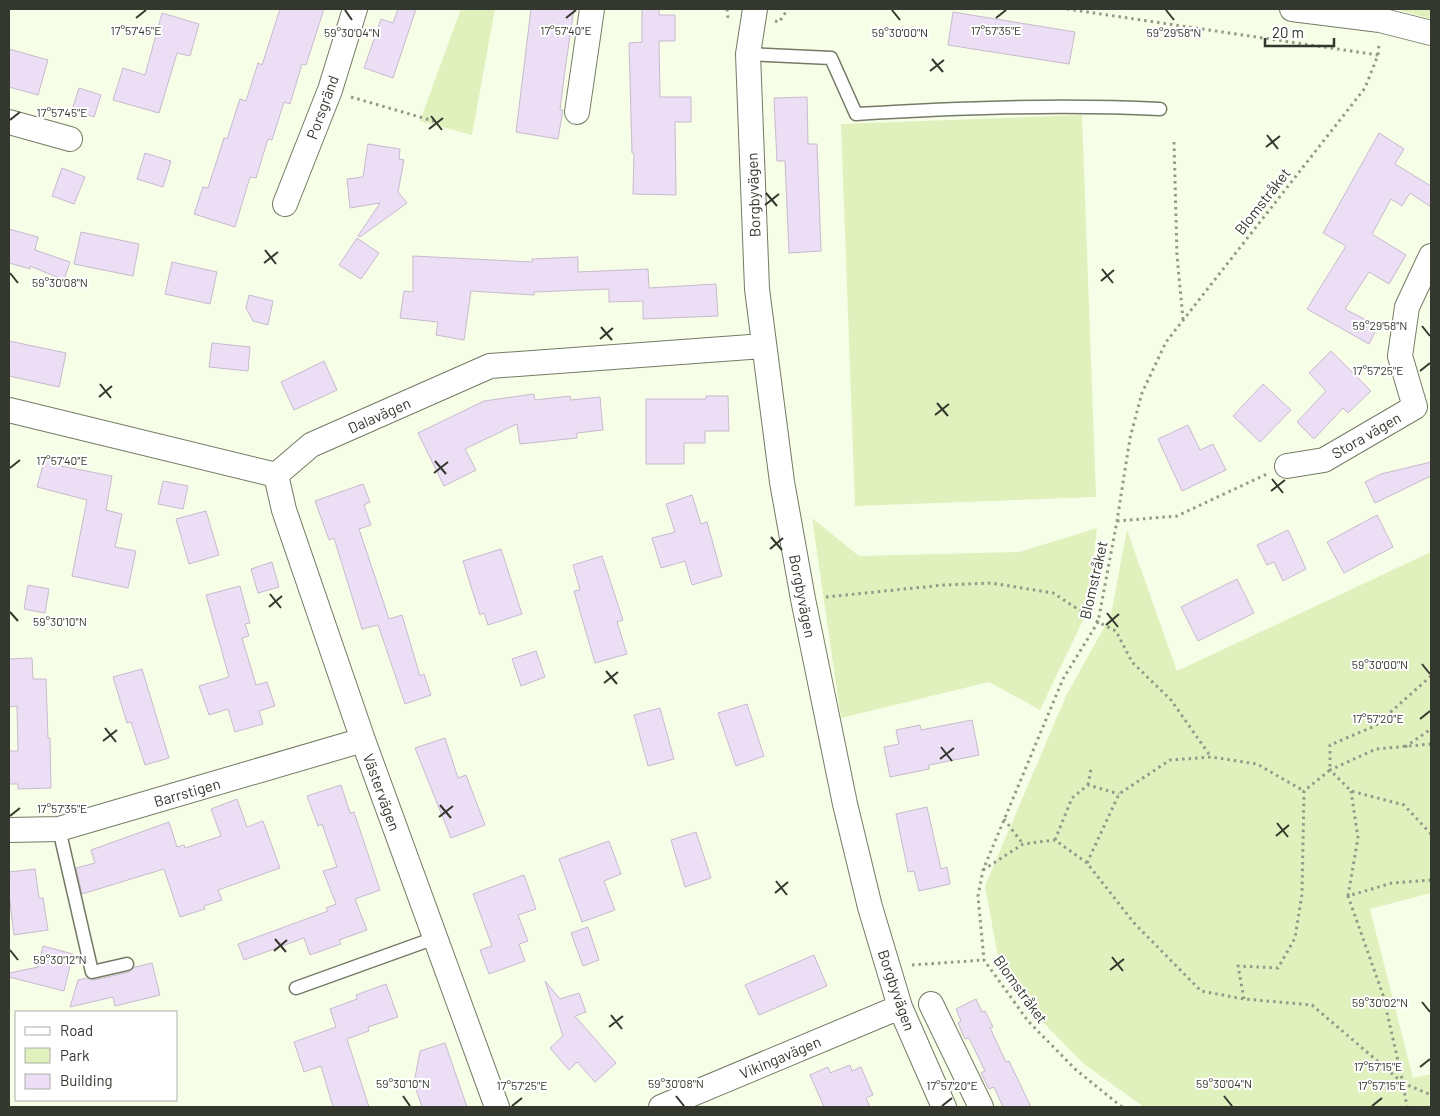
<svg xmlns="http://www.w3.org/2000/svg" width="1440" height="1116" viewBox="0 0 1440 1116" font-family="Barlow,sans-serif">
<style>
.green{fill:#e1f1bd}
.building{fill:#ecdef4;stroke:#c7bace}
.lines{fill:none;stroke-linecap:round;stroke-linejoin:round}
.service-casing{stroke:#747a66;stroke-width:15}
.minor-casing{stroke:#747a66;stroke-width:26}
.path{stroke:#949989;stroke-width:3;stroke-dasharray:2.5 4;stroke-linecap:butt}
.service{stroke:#fff;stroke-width:12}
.minor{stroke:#fff;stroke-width:24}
.ticks{fill:none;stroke:#34372e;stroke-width:2}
.labels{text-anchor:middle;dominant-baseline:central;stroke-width:4;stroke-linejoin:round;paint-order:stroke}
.street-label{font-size:15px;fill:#34372e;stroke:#fff}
.ticks-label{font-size:12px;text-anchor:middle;fill:#34372e;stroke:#fff;stroke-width:4;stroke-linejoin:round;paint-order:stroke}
</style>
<rect width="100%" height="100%" fill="#f7fee7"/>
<path class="green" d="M 461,9 L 495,9 L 472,135 L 420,121 Z
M 1395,9 L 1431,9 L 1431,19 Z
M 1082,115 L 1096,497 L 855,506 L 841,124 Z
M 812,518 L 859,556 L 1020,552 L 1097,528 L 1087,612 L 1040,710 L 989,682 L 841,718 Z
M 1127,530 L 1177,671 L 1431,552 L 1431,893 L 1370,909 L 1413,1078 L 1431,1074 L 1431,1107 L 1144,1107 L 1084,1064 L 1030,1009 L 999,962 L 985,886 L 1066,696 L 1111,615 Z"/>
<path class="building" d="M 280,9 L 324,9 L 306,65 L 302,64 L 290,104 L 284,102 L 272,140 L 268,139 L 256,178 L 250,177 L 235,227 L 194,214 L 203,187 L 208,188 L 224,138 L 227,139 L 240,99 L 246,101 L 258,63 L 262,65 Z
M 398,9 L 416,9 L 393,78 L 364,68 L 381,19 L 393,23 Z
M 531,9 L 574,9 L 565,70 L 560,110 L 563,110 L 558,139 L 516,132 Z
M 642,9 L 659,9 L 659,15 L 675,15 L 675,41 L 659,41 L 660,97 L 691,97 L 691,122 L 675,122 L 676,195 L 633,194 L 634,153 L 632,153 L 629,43 L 642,42 Z
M 953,12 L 1075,32 L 1069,64 L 948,45 Z
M 162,13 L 199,24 L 190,56 L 177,53 L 159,113 L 113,100 L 123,68 L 145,75 Z
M 9,49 L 48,60 L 38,95 L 9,87 Z
M 79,88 L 101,95 L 94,117 L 72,110 Z
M 807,97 L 808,144 L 817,144 L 821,251 L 789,253 L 785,161 L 777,161 L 774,98 Z
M 1379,133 L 1404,149 L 1395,164 L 1431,186 L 1431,207 L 1410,193 L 1402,206 L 1391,199 L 1372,234 L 1406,255 L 1389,284 L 1369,272 L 1345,309 L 1378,326 L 1369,344 L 1307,309 L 1346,246 L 1323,233 Z
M 368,144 L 400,149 L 399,159 L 404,160 L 398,192 L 407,203 L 360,237 L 358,236 L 380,203 L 350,208 L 347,179 L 363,177 Z
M 145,153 L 171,161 L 163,187 L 137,179 Z
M 62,168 L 85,177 L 74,204 L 52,196 Z
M 9,229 L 38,237 L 35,250 L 70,262 L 64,280 L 30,266 L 30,269 L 9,263 Z
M 81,232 L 139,244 L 133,276 L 74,264 Z
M 357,238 L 379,253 L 361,279 L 339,265 Z
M 413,256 L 532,262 L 532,259 L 578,257 L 578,272 L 648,269 L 649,288 L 716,284 L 718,316 L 643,319 L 643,301 L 609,302 L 609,289 L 534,292 L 534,295 L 471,291 L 464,340 L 436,335 L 438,322 L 400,318 L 404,291 L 413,292 Z
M 172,262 L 217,272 L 210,304 L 165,294 Z
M 249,295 L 273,301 L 268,325 L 253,321 L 246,308 Z
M 9,341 L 66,353 L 59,387 L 9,376 Z
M 212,343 L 250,347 L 248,371 L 209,367 Z
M 1331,351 L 1371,391 L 1348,413 L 1343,408 L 1314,439 L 1297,422 L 1326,391 L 1309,373 Z
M 324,361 L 337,390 L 294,410 L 281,382 Z
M 1263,384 L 1291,410 L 1260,442 L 1233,416 Z
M 534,394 L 535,400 L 570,396 L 571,400 L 600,397 L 603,430 L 577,433 L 577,438 L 520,444 L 517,424 L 465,449 L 476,470 L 444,486 L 418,433 L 484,401 Z
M 706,396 L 728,396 L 729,431 L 705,431 L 705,443 L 684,443 L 684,464 L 646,464 L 646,399 L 706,399 Z
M 1188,425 L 1200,450 L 1213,444 L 1226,470 L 1182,491 L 1158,439 Z
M 45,458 L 62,462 L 61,466 L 112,476 L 106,510 L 122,514 L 115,547 L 136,551 L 128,588 L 72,576 L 87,500 L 37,487 Z
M 1431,462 L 1431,476 L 1375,503 L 1365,482 L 1381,474 Z
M 163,481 L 188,486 L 183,509 L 158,504 Z
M 363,484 L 370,502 L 364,505 L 371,525 L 359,529 L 389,619 L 402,615 L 420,676 L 424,674 L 431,695 L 405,704 L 378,625 L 362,629 L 334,538 L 329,540 L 315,501 Z
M 692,495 L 701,524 L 707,522 L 722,576 L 692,585 L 685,561 L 661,568 L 652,538 L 675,532 L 666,504 Z
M 206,511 L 219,555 L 189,564 L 176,519 Z
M 1377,515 L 1393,547 L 1344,573 L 1327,542 Z
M 1288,530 L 1306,569 L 1283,581 L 1274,562 L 1267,565 L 1257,545 Z
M 501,549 L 522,614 L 488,625 L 484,613 L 480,615 L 463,561 Z
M 602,556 L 623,620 L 617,622 L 627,654 L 595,663 L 574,591 L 580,590 L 573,565 Z
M 272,562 L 279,587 L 258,593 L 251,569 Z
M 1237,579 L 1254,613 L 1198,641 L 1181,607 Z
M 28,585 L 49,589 L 45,613 L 24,609 Z
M 240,586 L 250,623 L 245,624 L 249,636 L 242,638 L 256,685 L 267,682 L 275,706 L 259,711 L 263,724 L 235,732 L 228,709 L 209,715 L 199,686 L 229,677 L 206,595 Z
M 536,651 L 545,677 L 521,686 L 512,659 Z
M 32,658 L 33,679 L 46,679 L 48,738 L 50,738 L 51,788 L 18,789 L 18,784 L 9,784 L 9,751 L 18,751 L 17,706 L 9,707 L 9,659 Z
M 142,669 L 169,758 L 145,765 L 131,722 L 127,723 L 113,677 Z
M 747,704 L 764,756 L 736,766 L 718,713 Z
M 660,708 L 674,759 L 648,766 L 634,715 Z
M 972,720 L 979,755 L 929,765 L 929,769 L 890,777 L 884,747 L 899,744 L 896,730 L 920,725 L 921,730 Z
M 445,738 L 458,778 L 466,775 L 485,825 L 451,838 L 415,748 Z
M 341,785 L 350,813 L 354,812 L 380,890 L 355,899 L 367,930 L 339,940 L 341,944 L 310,955 L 304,938 L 244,960 L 238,944 L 328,911 L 326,908 L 336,904 L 323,871 L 337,867 L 322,824 L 318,826 L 307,796 Z
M 237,799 L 247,827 L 263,821 L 280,868 L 218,890 L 222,900 L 204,906 L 205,909 L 180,917 L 164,869 L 82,894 L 76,868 L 95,863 L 91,850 L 169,822 L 177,847 L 184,845 L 185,848 L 221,836 L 211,809 Z
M 927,807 L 941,869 L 947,867 L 950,884 L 919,891 L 914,871 L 908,872 L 896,814 Z
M 696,832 L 711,878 L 685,887 L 671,840 Z
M 609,841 L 621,874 L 604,881 L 615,910 L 582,922 L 559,859 Z
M 35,869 L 39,898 L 43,898 L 48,930 L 14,935 L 9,894 L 9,872 Z
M 524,875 L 536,909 L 518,915 L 528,941 L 519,944 L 525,961 L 489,974 L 480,950 L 492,946 L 473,894 Z
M 588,927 L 599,960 L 583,966 L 571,933 Z
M 43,946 L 73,954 L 64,991 L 9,977 L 9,973 L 38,967 Z
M 814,955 L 827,986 L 759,1015 L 745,985 Z
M 152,963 L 160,995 L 115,1006 L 113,997 L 70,1007 L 78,980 L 87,978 L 94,980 L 129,972 L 135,967 Z
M 545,981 L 560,999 L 579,993 L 586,1012 L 575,1016 L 616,1063 L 595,1082 L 577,1062 L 569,1070 L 550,1048 L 563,1036 Z
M 386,984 L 398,1017 L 368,1027 L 369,1031 L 347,1039 L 369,1107 L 333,1107 L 321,1066 L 304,1072 L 294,1042 L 336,1027 L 330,1009 L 357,999 L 356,995 Z
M 976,999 L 982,1012 L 985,1011 L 993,1027 L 990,1028 L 1006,1062 L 1009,1061 L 1031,1107 L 1003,1107 L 994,1087 L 989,1089 L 981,1073 L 985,1071 L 969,1038 L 965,1039 L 958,1023 L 961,1021 L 956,1009 Z
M 445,1043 L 467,1107 L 422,1107 L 414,1083 L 420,1051 Z
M 850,1065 L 852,1071 L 861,1067 L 873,1095 L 866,1098 L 870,1107 L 824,1107 L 810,1075 L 828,1067 L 830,1073 Z"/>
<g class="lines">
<defs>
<path id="service" d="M 748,54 L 831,58 L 856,114 C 958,108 1058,104 1160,109
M 59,829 L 92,972 L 127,964
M 296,988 L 435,938"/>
<path id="minor" d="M 755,9 L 748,54 L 757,289 L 782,482 L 803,599 L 845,804 L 870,907 L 900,1007 L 944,1107
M 1292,9 L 1380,20 L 1431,33
M 577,112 L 592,9
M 9,122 L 70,139
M 285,204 L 330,90 L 355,9
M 9,410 L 276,475 L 311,445 L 490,366 L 764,346
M 1287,466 L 1324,460 L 1415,407 L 1400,356 L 1407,307 L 1431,256
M 276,475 L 284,510 L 363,740 L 497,1107
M 9,830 L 59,829 L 363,740
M 931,1004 L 981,1107
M 661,1107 L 900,1007"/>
</defs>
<use href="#service" class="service-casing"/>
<use href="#minor" class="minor-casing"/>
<path class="path" d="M 727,9 L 728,18
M 1067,9 L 1378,55
M 775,21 L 779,22 L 788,9
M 351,97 L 437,122
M 1174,142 L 1177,256 L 1183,319
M 1117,521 L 1177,516 L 1267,474
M 826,597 L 944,585 L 991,583 L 1053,593 L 1098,622 L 1116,631 L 1132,662 L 1171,700 L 1211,757
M 1431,744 L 1376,749 L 1330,770 L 1351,791 L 1404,805 L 1431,834
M 1405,747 L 1431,729
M 1088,785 L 1091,769
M 1004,819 L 1023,844
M 1055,840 L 1072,798 L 1088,785 L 1119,794
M 1087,863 L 1119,794 L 1170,760 L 1211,757 L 1257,764 L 1304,791
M 983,870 L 1023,844 L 1055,840 L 1087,863 L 1134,923 L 1201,991 L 1244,999 L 1312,1005 L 1403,1083 L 1407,1107
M 1431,880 L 1392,883 L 1348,896 L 1383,995 L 1403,1083 L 1431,1095
M 1348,896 L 1358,838 L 1351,791
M 912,965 L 984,960
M 1244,999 L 1238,966 L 1278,968 L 1295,938 L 1302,894 L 1304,791 L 1330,770 L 1330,745 L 1375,726 L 1431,676
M 1122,1107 L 1075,1069 L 1028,1021 L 984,960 L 978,896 L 983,870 L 1063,679 L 1098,622 L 1117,521 L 1130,438 L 1142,393 L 1166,342 L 1365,88 L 1378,55 L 1379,44"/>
<use href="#service" class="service"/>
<use href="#minor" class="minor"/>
</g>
<path class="ticks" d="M 345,10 L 352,20M 892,10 L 900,20M 1166,10 L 1174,20M 136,18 L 146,10M 566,18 L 576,10M 996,18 L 1006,10M 932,59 L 943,72M 930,71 L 944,60M 431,116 L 442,130M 10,120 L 20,112M 429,129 L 443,118M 1267,135 L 1278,149M 1266,147 L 1280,136M 766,193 L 777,206M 765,205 L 779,194M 265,250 L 276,264M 264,263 L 278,252M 1102,269 L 1113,283M 10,273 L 18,283M 1101,281 L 1114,270M 1422,326 L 1430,336M 601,327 L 612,340M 600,339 L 613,328M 1420,371 L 1430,363M 100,384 L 111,398M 99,397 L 112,386M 937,403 L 948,416M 935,415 L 949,404M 435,461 L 446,474M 10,468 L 20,460M 434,473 L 448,462M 1272,479 L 1283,493M 1271,491 L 1285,480M 771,537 L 782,550M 770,549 L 783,538M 270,594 L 281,608M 269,607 L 282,596M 10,612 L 18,621M 1107,613 L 1118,627M 1106,625 L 1119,614M 1422,664 L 1430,674M 606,671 L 617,684M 604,683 L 618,672M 1420,719 L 1430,711M 105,728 L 116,742M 103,741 L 117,730M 941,747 L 952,761M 940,759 L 954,748M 440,805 L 451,818M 10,816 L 20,808M 439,817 L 453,806M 1277,823 L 1288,837M 1276,836 L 1289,825M 776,881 L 787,895M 775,893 L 788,882M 275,939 L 286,952M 10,950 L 18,960M 274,951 L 287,940M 1112,957 L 1123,971M 1110,970 L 1124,959M 1422,1002 L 1430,1012M 611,1015 L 622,1029M 609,1027 L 623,1016M 1420,1067 L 1430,1059M 403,1096 L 410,1106M 676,1096 L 684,1106M 1224,1096 L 1232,1106M 512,1106 L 522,1098M 942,1106 L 952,1098M 1372,1106 L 1382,1098"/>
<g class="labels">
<g class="street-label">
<text transform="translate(322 107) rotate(-70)">Porsgränd</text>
<text transform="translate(753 195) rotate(-92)">Borgbyvägen</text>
<text transform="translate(1262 201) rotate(-52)">Blomstråket</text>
<text transform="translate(379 415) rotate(-24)">Dalavägen</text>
<text transform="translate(1366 435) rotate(-30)">Stora vägen</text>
<text transform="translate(1093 580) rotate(-77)">Blomstråket</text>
<text transform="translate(803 596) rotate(79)">Borgbyvägen</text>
<text transform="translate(187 792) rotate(-16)">Barrstigen</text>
<text transform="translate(382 792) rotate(70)">Västervägen</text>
<text transform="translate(1021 989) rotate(54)">Blomstråket</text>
<text transform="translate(897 990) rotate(71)">Borgbyvägen</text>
<text transform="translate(780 1057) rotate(-23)">Vikingavägen</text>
</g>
</g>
<g class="ticks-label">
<text x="136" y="35">17°57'45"E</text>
<text x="566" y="35">17°57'40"E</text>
<text x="996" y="35">17°57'35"E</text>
<text x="352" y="37">59°30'04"N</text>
<text x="900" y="37">59°30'00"N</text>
<text x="1174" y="37">59°29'58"N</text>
<text x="62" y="117">17°57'45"E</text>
<text x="60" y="287">59°30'08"N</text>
<text x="1380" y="330">59°29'58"N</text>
<text x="1378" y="375">17°57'25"E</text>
<text x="62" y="465">17°57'40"E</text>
<text x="60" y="626">59°30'10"N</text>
<text x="1380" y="669">59°30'00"N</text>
<text x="1378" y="723">17°57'20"E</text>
<text x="62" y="813">17°57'35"E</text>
<text x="60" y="964">59°30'12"N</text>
<text x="1380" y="1007">59°30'02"N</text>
<text x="1378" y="1071">17°57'15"E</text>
<text x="403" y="1088">59°30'10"N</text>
<text x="676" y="1088">59°30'08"N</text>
<text x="1224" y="1088">59°30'04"N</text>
<text x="522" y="1090">17°57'25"E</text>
<text x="952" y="1090">17°57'20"E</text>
<text x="1382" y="1090">17°57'15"E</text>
</g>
<rect width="1440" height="1116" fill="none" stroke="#34372e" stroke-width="20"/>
<rect x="15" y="1011" width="162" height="90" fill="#ffffff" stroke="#aeafab"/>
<rect x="25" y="1027" width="25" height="8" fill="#ffffff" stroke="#aeafab"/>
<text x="60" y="1036" font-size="15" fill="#34372e">Road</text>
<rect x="25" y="1048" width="25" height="15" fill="#e1f1bd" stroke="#aeafab"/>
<text x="60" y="1061" font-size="15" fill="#34372e">Park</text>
<rect x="25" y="1074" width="25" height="15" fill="#ecdef4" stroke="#aeafab"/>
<text x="60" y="1086" font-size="15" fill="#34372e">Building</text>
<path d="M1265 38v8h69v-8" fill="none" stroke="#34372e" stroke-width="2.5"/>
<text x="1272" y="38" font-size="15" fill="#34372e" stroke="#ffffff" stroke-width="4" paint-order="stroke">20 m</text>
</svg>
